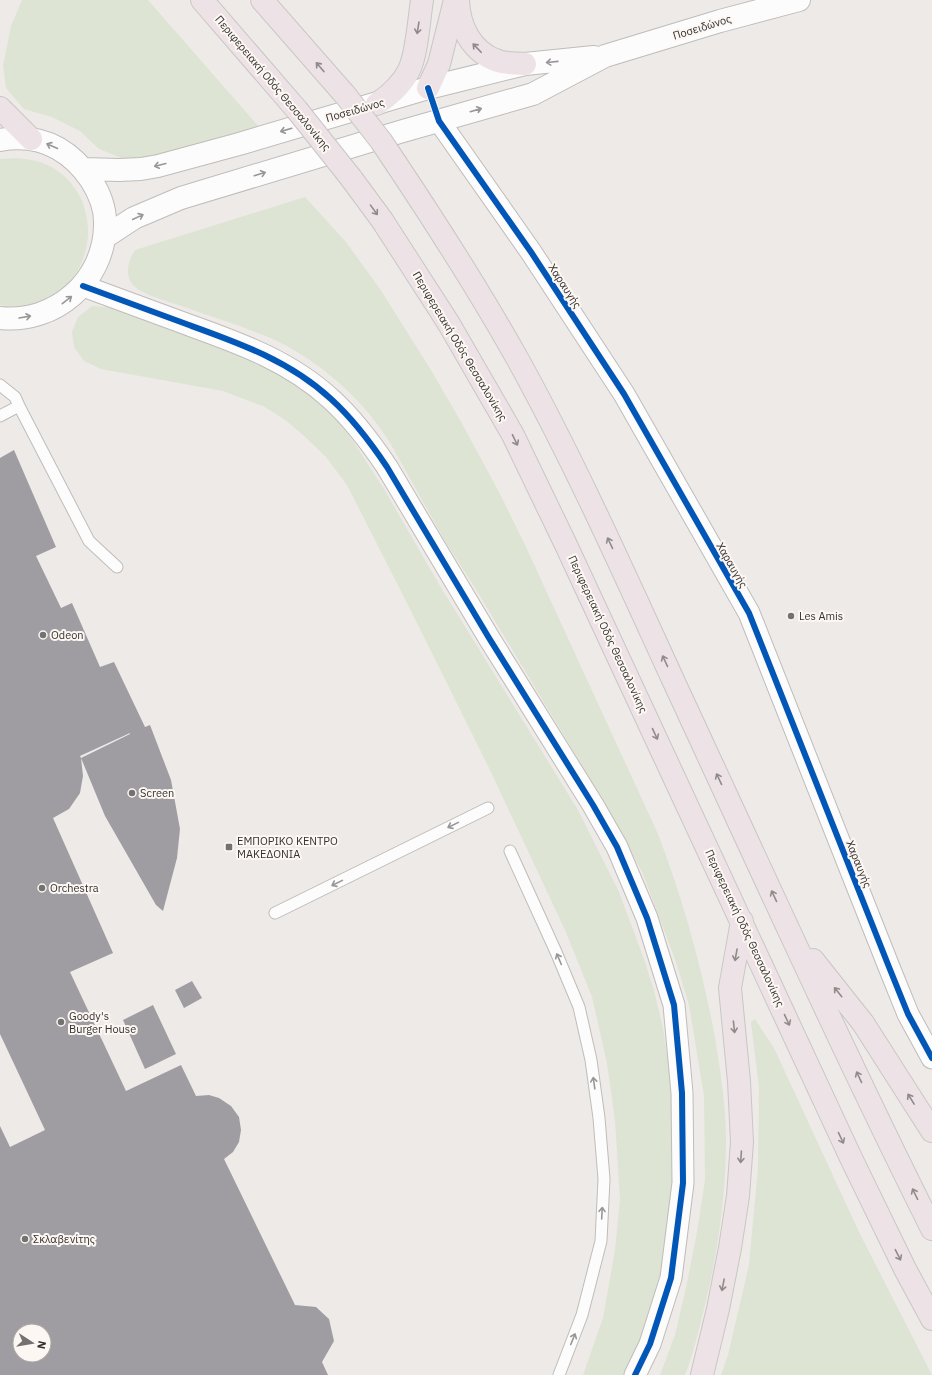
<svg xmlns="http://www.w3.org/2000/svg" width="932" height="1375" viewBox="0 0 932 1375" font-family="'IBM Plex Sans',sans-serif">
<style>
.green{fill:#dde4d3}
.building{fill:#a09da2;fill-rule:evenodd}
.lines{fill:none;stroke-linecap:round;stroke-linejoin:round}
.service-casing{stroke:#bfbcba;stroke-width:13}
.minor-casing{stroke:#bfbcba;stroke-width:23}
.tertiary-casing{stroke:#bfbcba;stroke-width:24}
.trunk-casing{stroke:#c8c7c5;stroke-width:24}
.service{stroke:#fcfcfc;stroke-width:11}
.minor{stroke:#fcfcfc;stroke-width:21}
.tertiary{stroke:#fcfcfc;stroke-width:22}
.trunk{stroke:#ede2e6;stroke-width:22}
.trunk-bridge-casing{stroke:#c8c7c5;stroke-width:24;stroke-linecap:butt}
.trunk-bridge{stroke:#ede2e6;stroke-width:22}
.cycleway-casing{stroke:#fdf7f3;stroke-width:8}
.cycleway{stroke:#0057b8;stroke-width:6}
.oneway{stroke:#908a8a}
.oneway2{stroke:#989696}
.poi-dot{fill:#747270;stroke:#fdf7f3;stroke-width:1.5}
.labels{text-anchor:middle;dominant-baseline:central;stroke-width:4;stroke-linejoin:round;paint-order:stroke}
.street-label{font-size:11px;fill:#33312f;stroke:#fdf7f3}
.poi-label{font-size:11px;fill:#33312f;stroke:#fdf7f3;text-anchor:start}
</style>
<rect width="100%" height="100%" fill="#eeeae8"/>
<path class="green" d="M 22,0 L 148,0 L 259,127 L 147,161 L 124,159 L 99,149 L 80,131 L 52,117 L 24,109 L 6,88 L 3,66 L 11,26 Z
M 16,158 C 25,159 34,160 43,163 C 111,191 99,293 27,306 C 18,307 9,306 0,305 L 0,159 Z
M 305,197 L 346,242 L 380,289 L 431,370 L 460,420 L 498,490 L 526,547 L 658,834 C 683,899 701,965 714,1032 C 720,1068 726,1104 726,1140 C 726,1195 718,1252 705,1305 C 699,1328 694,1353 685,1375 L 660,1375 L 675,1335 L 686,1288 L 697,1232 L 705,1180 L 704,1096 L 689,1005 L 676,962 L 643,874 L 611,814 L 477,591 L 445,541 L 389,441 C 360,395 310,352 258,333 C 236,324 212,317 190,309 C 177,304 142,295 134,286 C 124,276 128,260 135,250 Z
M 92,306 L 108,307 L 214,342 L 296,380 L 328,409 L 351,438 L 384,489 L 440,586 L 578,810 L 619,892 L 644,959 L 654,991 L 663,1028 L 669,1067 L 675,1134 L 675,1168 L 667,1248 L 647,1328 L 627,1375 L 583,1375 L 603,1318 L 615,1250 L 620,1199 L 615,1121 L 607,1063 L 592,997 L 565,930 L 490,770 L 411,611 L 347,485 L 326,457 L 303,435 L 284,419 L 263,406 L 223,391 L 101,369 L 84,361 L 74,347 L 72,332 L 78,317 Z
M 755,1019 L 774,1048 L 859,1232 L 932,1375 L 721,1375 L 728,1355 L 749,1265 L 758,1167 L 759,1088 L 751,1022 Z"/>
<path class="building" d="M 14,450 L 56,547 L 36,556 L 61,608 L 72,603 L 100,667 L 114,662 L 145,727 L 150,725 L 171,780 L 180,829 L 177,858 L 163,911 L 156,905 L 105,816 L 81,758 L 83,776 L 80,793 L 69,809 L 53,818 L 113,953 L 70,972 L 126,1091 L 181,1065 L 196,1096 L 209,1095 L 219,1098 L 231,1106 L 239,1117 L 241,1130 L 239,1142 L 233,1152 L 224,1159 L 295,1305 L 316,1307 L 329,1319 L 334,1341 L 322,1362 L 328,1375 L 0,1375 L 0,1126 L 10,1147 L 45,1130 L 0,1034 L 0,458 ZM 130,733 L 130,734 L 81,758 L 80,756 ZM 20,1331 L 44,1331 L 44,1355 L 20,1355 Z
M 192,981 L 202,998 L 184,1008 L 175,990 Z
M 153,1005 L 176,1054 L 145,1069 L 123,1020 Z"/>
<g class="lines">
<defs>
<path id="service" d="M 0,385 L 15,397 L 19,406
M 0,416 L 19,406 L 89,541 L 117,567
M 510,851 L 556,952 L 579,1007 L 591,1060 L 599,1118 L 604,1179 L 601,1241 L 582,1315 L 559,1375
M 275,913 L 488,808"/>
<path id="minor" d="M 439,121 L 531,252 L 624,394 L 749,613 L 889,967 L 908,1014 L 932,1058
M 83,286 C 118,299 153,312 189,325 C 239,343 290,361 331,399 C 353,419 371,443 387,467 L 489,638 L 593,805 L 617,847 L 647,918 L 674,1005 L 682,1093 L 683,1183 L 671,1278 L 650,1344 L 635,1375"/>
<path id="tertiary" d="M 0,140 C 39,133 69,148 91,180 C 100,194 106,209 105,226 C 104,281 55,324 0,318
M 83,169 L 119,170 L 141,169 L 158,166 L 239,144 L 428,88 L 525,64 L 594,57
M 105,237 L 134,218 L 181,198 L 403,131 L 533,94 L 605,56 L 720,21 L 799,0"/>
<path id="trunk" d="M 202,0 L 297,110
M 262,0 L 346,96
M 458,0 C 459,26 471,52 498,61 C 506,64 517,63 525,64
M 428,88 L 439,64 L 455,0
M 377,104 C 390,95 402,85 409,70 C 417,54 419,19 422,0
M 0,108 L 31,139
M 397,165 C 439,228 480,292 517,358 C 575,463 624,573 674,682 C 759,865 842,1049 932,1229
M 351,178 L 382,220 L 449,324 L 513,435 L 566,545 L 851,1158 L 905,1269 L 932,1319
M 813,960 L 863,1023 L 932,1131
M 702,1375 L 718,1309 L 730,1248 L 738,1196 L 742,1142 L 739,1081 L 730,988 L 742,921"/>
</defs>
<use href="#service" class="service-casing"/>
<use href="#minor" class="minor-casing"/>
<use href="#tertiary" class="tertiary-casing"/>
<use href="#trunk" class="trunk-casing"/>
<use href="#service" class="service"/>
<use href="#minor" class="minor"/>
<use href="#tertiary" class="tertiary"/>
<use href="#trunk" class="trunk"/>
<defs>
<path id="trunk-bridge" d="M 346,96 L 381,141 L 397,165
M 297,110 L 351,178"/>
</defs>
<use href="#trunk-bridge" class="trunk-bridge-casing"/>
<use href="#trunk-bridge" class="trunk-bridge"/>
<defs>
<path id="cycleway" d="M 428,88 L 439,121 L 531,252 L 624,394 L 749,613 L 889,967 L 908,1014 L 932,1058
M 83,286 C 118,299 153,312 189,325 C 239,343 290,361 331,399 C 353,419 371,443 387,467 L 489,638 L 593,805 L 617,847 L 647,918 L 674,1005 L 682,1093 L 683,1183 L 671,1278 L 650,1344 L 635,1375"/>
</defs>
<use href="#cycleway" class="cycleway-casing"/>
<use href="#cycleway" class="cycleway"/>
</g>
<defs><path id="oneway-shaft" d="M-6 0H5M1.5-3L5.5 0L1.5 3" fill="none" stroke-width="1.6" stroke-linecap="round" stroke-linejoin="round"/></defs>
<g class="oneway">
<use href="#oneway-shaft" transform="translate(418 28) rotate(99)"/>
<use href="#oneway-shaft" transform="translate(477 48) rotate(-134)"/>
<use href="#oneway-shaft" transform="translate(320 67) rotate(-131)"/>
<use href="#oneway-shaft" transform="translate(374 210) rotate(54)"/>
<use href="#oneway-shaft" transform="translate(515 440) rotate(64)"/>
<use href="#oneway-shaft" transform="translate(610 543) rotate(-115)"/>
<use href="#oneway-shaft" transform="translate(665 661) rotate(-115)"/>
<use href="#oneway-shaft" transform="translate(655 734) rotate(65)"/>
<use href="#oneway-shaft" transform="translate(719 779) rotate(-115)"/>
<use href="#oneway-shaft" transform="translate(774 896) rotate(-115)"/>
<use href="#oneway-shaft" transform="translate(736 955) rotate(100)"/>
<use href="#oneway-shaft" transform="translate(838 992) rotate(-129)"/>
<use href="#oneway-shaft" transform="translate(787 1020) rotate(65)"/>
<use href="#oneway-shaft" transform="translate(734 1027) rotate(84)"/>
<use href="#oneway-shaft" transform="translate(859 1077) rotate(-115)"/>
<use href="#oneway-shaft" transform="translate(911 1099) rotate(-122)"/>
<use href="#oneway-shaft" transform="translate(841 1138) rotate(65)"/>
<use href="#oneway-shaft" transform="translate(741 1157) rotate(94)"/>
<use href="#oneway-shaft" transform="translate(915 1194) rotate(-116)"/>
<use href="#oneway-shaft" transform="translate(898 1255) rotate(63)"/>
<use href="#oneway-shaft" transform="translate(723 1285) rotate(101)"/>
</g>
<g class="oneway2">
<use href="#oneway-shaft" transform="translate(552 62) rotate(174)"/>
<use href="#oneway-shaft" transform="translate(476 110) rotate(-16)"/>
<use href="#oneway-shaft" transform="translate(286 130) rotate(164)"/>
<use href="#oneway-shaft" transform="translate(52 146) rotate(-156)"/>
<use href="#oneway-shaft" transform="translate(160 165) rotate(166)"/>
<use href="#oneway-shaft" transform="translate(260 174) rotate(-17)"/>
<use href="#oneway-shaft" transform="translate(138 217) rotate(-25)"/>
<use href="#oneway-shaft" transform="translate(67 300) rotate(-38)"/>
<use href="#oneway-shaft" transform="translate(25 317) rotate(-10)"/>
<use href="#oneway-shaft" transform="translate(453 825) rotate(154)"/>
<use href="#oneway-shaft" transform="translate(337 883) rotate(154)"/>
<use href="#oneway-shaft" transform="translate(559 959) rotate(-113)"/>
<use href="#oneway-shaft" transform="translate(594 1083) rotate(-98)"/>
<use href="#oneway-shaft" transform="translate(602 1213) rotate(-87)"/>
<use href="#oneway-shaft" transform="translate(573 1339) rotate(-68)"/>
</g>
<g class="poi-dot">
<circle cx="791" cy="616" r="4"/>
<circle cx="43" cy="635" r="4"/>
<circle cx="132" cy="793" r="4"/>
<rect x="225" y="843" width="8" height="8" rx="2"/>
<circle cx="42" cy="888" r="4"/>
<circle cx="61" cy="1022" r="4"/>
<circle cx="25" cy="1239" r="4"/>
</g>
<g class="labels">
<g class="street-label">
<text transform="translate(702 27) rotate(-17)">Ποσειδώνος</text>
<text transform="translate(273 83) rotate(50)">Περιφερειακή Οδός Θεσσαλονίκης</text>
<text transform="translate(355 110) rotate(-16)">Ποσειδώνος</text>
<text transform="translate(565 286) rotate(57)">Χαραυγής</text>
<text transform="translate(460 346) rotate(59)">Περιφερειακή Οδός Θεσσαλονίκης</text>
<text transform="translate(732 565) rotate(60)">Χαραυγής</text>
<text transform="translate(608 634) rotate(65)">Περιφερειακή Οδός Θεσσαλονίκης</text>
<text transform="translate(859 864) rotate(68)">Χαραυγής</text>
<text transform="translate(745 928) rotate(65)">Περιφερειακή Οδός Θεσσαλονίκης</text>
</g>
<g class="poi-label">
<text x="799" y="616">Les Amis</text>
<text x="51" y="635">Odeon</text>
<text x="140" y="793">Screen</text>
<text x="237" y="841">ΕΜΠΟΡΙΚΟ ΚΕΝΤΡΟ<tspan x="237" dy="13">ΜΑΚΕΔΟΝΙΑ</tspan></text>
<text x="50" y="888">Orchestra</text>
<text x="69" y="1016">Goody's<tspan x="69" dy="13">Burger House</tspan></text>
<text x="33" y="1239">Σκλαβενίτης</text>
</g>
</g>
<g transform="translate(32 1343) rotate(102)"><circle r="19" fill="#fdf7f3" stroke="#aca8a5"/>
<path d="M0-3L7 15L0 10L-7 15Z" fill="#747270"/>
<text y="-6" font-size="11" font-weight="bold" text-anchor="middle" fill="#33312f">N</text>
</g>
</svg>
